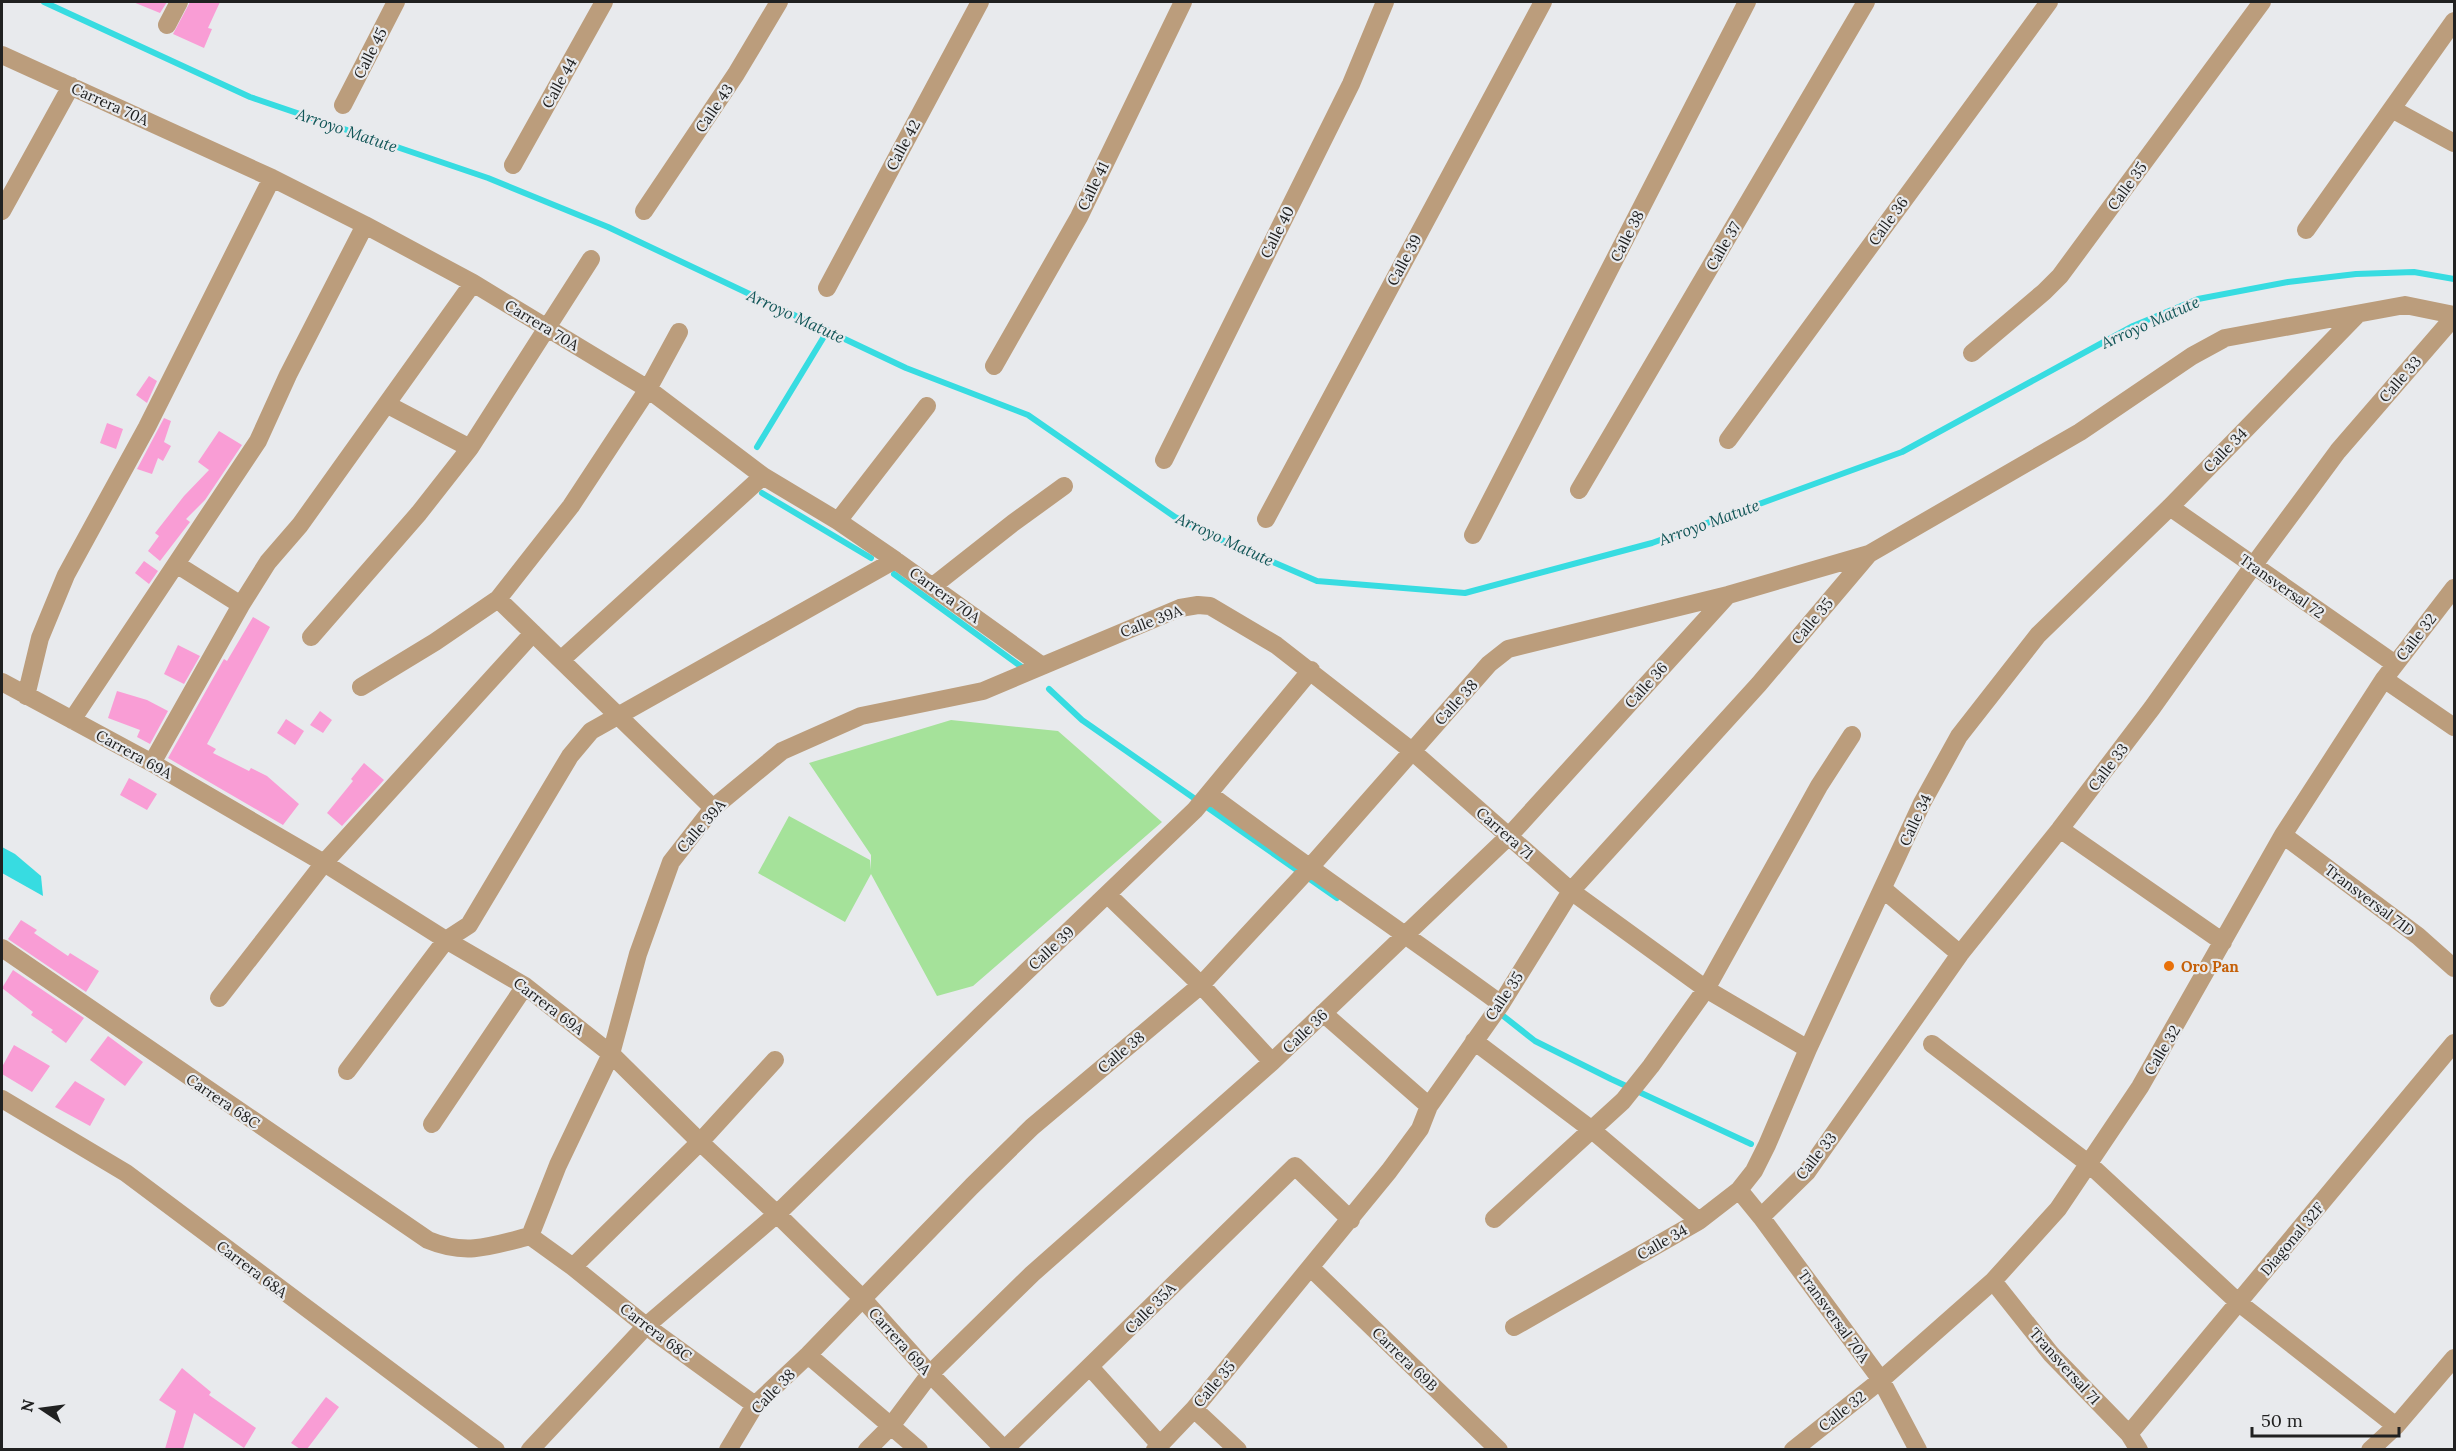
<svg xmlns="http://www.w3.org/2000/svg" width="2456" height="1451" viewBox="0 0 2456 1451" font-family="Lora,serif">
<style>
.green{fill:#a5e29a}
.water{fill:#37dce1}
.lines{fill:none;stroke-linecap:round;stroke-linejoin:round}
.stream{stroke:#37dce1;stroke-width:6}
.building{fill:#f99dd5}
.minor{stroke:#bb9d7c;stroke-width:18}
.food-dot{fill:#e8710a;stroke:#e8eaed;stroke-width:2}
.labels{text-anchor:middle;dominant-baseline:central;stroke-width:4.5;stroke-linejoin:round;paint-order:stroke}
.street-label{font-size:15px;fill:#202121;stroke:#e8eaed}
.food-label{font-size:15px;font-weight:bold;fill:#c56008;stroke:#e8eaed;text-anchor:start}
.water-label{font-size:16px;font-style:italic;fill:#115557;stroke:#e8eaed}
</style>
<rect width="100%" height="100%" fill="#e8eaed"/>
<path class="green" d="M 951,720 L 1058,731 L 1162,822 L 973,986 L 937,996 L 871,874 L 845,922 L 758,873 L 789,816 L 870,860 L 871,870 L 871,855 L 809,763 Z"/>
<path class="water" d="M 2,847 L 15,854 L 41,876 L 43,896 L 2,873 Z"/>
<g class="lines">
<path class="stream" d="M 44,2 L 250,97 L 488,178 L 608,227 L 906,368 L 1028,415 L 1175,517 L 1224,541 L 1317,581 L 1465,593 L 1652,543 L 1902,452 L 2133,326 L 2198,299 L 2288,282 L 2356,274 L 2414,272 L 2454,279
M 757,447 L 828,330
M 762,493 L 871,558
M 894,574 L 1023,668
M 1049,689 L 1082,720 L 1337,898
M 1497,1011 L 1535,1041 L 1611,1079 L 1751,1144"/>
</g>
<path class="building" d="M 133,2 L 167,2 L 160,13 Z
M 190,2 L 220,2 L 208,28 L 212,29 L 204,48 L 173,34 Z
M 149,376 L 157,381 L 147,403 L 136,395 Z
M 164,418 L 171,421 L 164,442 L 171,446 L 163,461 L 158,458 L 152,474 L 137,469 Z
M 107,423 L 123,429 L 116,449 L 100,443 Z
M 219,431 L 242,445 L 205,500 L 186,519 L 190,522 L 160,561 L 148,551 L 159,536 L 155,533 L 184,496 L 209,470 L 198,462 Z
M 144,561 L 158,571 L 149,584 L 135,573 Z
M 253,617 L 270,627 L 207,744 L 216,749 L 213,753 L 249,771 L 251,768 L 267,776 L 299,804 L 283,825 L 168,758 L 220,666 L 224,659 L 227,661 Z
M 178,645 L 200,656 L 184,684 L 164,674 Z
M 117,691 L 147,700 L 168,711 L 150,744 L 137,737 L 140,730 L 108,718 Z
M 320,711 L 332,720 L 323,733 L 310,725 Z
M 286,719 L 304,731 L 295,745 L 277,733 Z
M 364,763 L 384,780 L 342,826 L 327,813 L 353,781 L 351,779 Z
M 129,778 L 157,794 L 147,810 L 120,795 Z
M 21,920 L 37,930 L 34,933 L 68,956 L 70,953 L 99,971 L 86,992 L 8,939 Z
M 13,970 L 84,1018 L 66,1043 L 51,1032 L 53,1030 L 31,1015 L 33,1012 L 2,988 Z
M 108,1036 L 143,1062 L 125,1086 L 90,1060 Z
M 14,1045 L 50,1066 L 32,1092 L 2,1074 L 2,1067 Z
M 75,1081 L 105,1099 L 90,1126 L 55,1107 Z
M 182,1368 L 211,1392 L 209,1395 L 256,1428 L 244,1448 L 194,1413 L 183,1449 L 165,1449 L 176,1411 L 159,1400 Z
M 326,1397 L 339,1407 L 307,1449 L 300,1449 L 291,1443 Z"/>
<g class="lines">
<path class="minor" d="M 167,25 L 179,2
M 2,55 L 272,178 L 365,225 L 473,283 L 648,389 L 763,476 L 838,521 L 895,560 L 1041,665
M 343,105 L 396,2
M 2392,109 L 2454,143
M 513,165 L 604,2
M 2,211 L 71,86
M 644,211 L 736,74 L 779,2
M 2306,230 L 2454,21
M 827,288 L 980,2
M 1972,353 L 2044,292 L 2060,276 L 2262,2
M 994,366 L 1079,217 L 1183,2
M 388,405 L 470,448
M 1728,440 L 2049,2
M 1164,460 L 1351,84 L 1385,2
M 1579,490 L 1866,2
M 2170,507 L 2395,664
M 1266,519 L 1543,2
M 838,521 L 927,406
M 1473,535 L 1747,2
M 176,564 L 241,605
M 933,586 L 1013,523 L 1064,486
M 498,599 L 713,808
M 311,637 L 419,513 L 470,448 L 591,259
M 562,659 L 763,476
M 2384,679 L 2454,727
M 2,682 L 152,763 L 324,863 L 446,940 L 525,986 L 611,1054 L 700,1142 L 777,1214 L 862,1298 L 930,1374 L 1005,1450
M 361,687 L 435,642 L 498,599 L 571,506 L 648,389 L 679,332
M 26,696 L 40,638 L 66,575 L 147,427 L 272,178
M 72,720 L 258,441 L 288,375 L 365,225
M 152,763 L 241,605 L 268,562 L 300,525 L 473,283
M 1209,794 C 1305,866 1404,933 1501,1004
M 2060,829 L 2223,942
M 2283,835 L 2418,936 L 2454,968
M 1883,889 L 1960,954
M 1108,895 L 1201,985 L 1272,1062
M 2,948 L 428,1240 C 466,1256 492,1246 530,1236 L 558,1165 L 611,1054 L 638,954 L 671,862 L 713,808 L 782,751 L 861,716 L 983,691 L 1180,608 L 1198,605 L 1210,606 L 1276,645 L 1412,751 L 1571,891 L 1706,989 L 1808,1049
M 219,998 L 324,863 L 533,633
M 1323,1013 L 1429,1106
M 1474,1041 L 1592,1130 L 1699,1221
M 1932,1044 L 2089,1164 L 2239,1303 L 2396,1426
M 347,1071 L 446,940 L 469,925 L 570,756 L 591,731 L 895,560
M 2,1099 L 126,1173 L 496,1450
M 432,1124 L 525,986
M 1739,1190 L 1761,1217 L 1881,1380 L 1918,1450
M 1761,1217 L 1807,1172 L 1960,954 L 2060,829 L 2152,708 L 2253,566 L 2338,451 L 2454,317
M 1494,1219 L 1623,1101 L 1651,1066 L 1706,989 L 1819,786 L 1852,735
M 530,1236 L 573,1267 L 646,1326 L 755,1405
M 573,1267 L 700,1142 L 775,1060
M 1311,1268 L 1499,1450
M 1993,1281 L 2051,1354 L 2129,1434 L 2139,1450
M 1514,1327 L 1699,1221 L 1739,1190 L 1754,1171 L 1767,1145 L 1808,1049 L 1922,803 L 1959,736 L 2038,635 L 2170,507 L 2357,315
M 808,1355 L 919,1450
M 1090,1367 L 1160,1445
M 1194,1409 L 1238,1450
M 2129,1434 L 2454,1043
M 530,1450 L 646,1326 L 777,1214 L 980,1016 L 1195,810 L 1311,670
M 728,1450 L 755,1405 L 808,1355 L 972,1186 L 1032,1127 L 1201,985 L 1305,873 L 1489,664 L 1508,649 L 1728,595 L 1869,554 L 2080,432 L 2192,356 L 2225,338 L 2405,305 L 2454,315
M 867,1450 L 891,1426 L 930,1374 L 1032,1274 L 1272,1062 L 1509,836 L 1728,595
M 1004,1450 L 1295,1166 L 1351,1220
M 1155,1450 L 1194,1409 L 1389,1171 L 1420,1129 L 1429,1106 L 1501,1004 L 1571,891 L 1759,684 L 1869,554
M 1793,1450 L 1881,1380 L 1993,1281 L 2058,1209 L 2140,1087 L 2283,835 L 2384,679 L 2454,588
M 2370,1450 L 2396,1426 L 2454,1358"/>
</g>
<circle class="food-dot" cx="2169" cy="966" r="6"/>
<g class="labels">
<g class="street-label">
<text transform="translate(370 53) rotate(-63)">Calle 45</text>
<text transform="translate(559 83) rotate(-61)">Calle 44</text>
<text transform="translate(110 104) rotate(24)">Carrera 70A</text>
<text transform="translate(714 108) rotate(-56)">Calle 43</text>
<text transform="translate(903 145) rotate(-62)">Calle 42</text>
<text transform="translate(1093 186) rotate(-64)">Calle 41</text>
<text transform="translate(2127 186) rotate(-54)">Calle 35</text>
<text transform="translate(1888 221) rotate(-54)">Calle 36</text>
<text transform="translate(1277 232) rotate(-63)">Calle 40</text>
<text transform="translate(1627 236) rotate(-63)">Calle 38</text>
<text transform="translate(1723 246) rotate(-60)">Calle 37</text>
<text transform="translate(1404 260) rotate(-62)">Calle 39</text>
<text transform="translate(542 325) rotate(31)">Carrera 70A</text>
<text transform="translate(2400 379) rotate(-49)">Calle 33</text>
<text transform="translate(2225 450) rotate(-46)">Calle 34</text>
<text transform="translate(2282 586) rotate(35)">Transversal 72</text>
<text transform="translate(945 595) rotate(36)">Carrera 70A</text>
<text transform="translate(1151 621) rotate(-21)">Calle 39A</text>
<text transform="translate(1812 621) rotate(-50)">Calle 35</text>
<text transform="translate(2416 637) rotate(-52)">Calle 32</text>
<text transform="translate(1646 685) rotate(-48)">Calle 36</text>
<text transform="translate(1456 702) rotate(-48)">Calle 38</text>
<text transform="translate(134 754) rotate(29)">Carrera 69A</text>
<text transform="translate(2108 767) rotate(-53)">Calle 33</text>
<text transform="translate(1915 820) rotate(-65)">Calle 34</text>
<text transform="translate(701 826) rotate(-49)">Calle 39A</text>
<text transform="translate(1505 833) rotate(41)">Carrera 71</text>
<text transform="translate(2370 900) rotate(37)">Transversal 71D</text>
<text transform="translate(1051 948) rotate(-43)">Calle 39</text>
<text transform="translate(1504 996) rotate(-56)">Calle 35</text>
<text transform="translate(549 1006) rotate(37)">Carrera 69A</text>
<text transform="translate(1305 1031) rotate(-44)">Calle 36</text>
<text transform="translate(2162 1050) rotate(-59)">Calle 32</text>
<text transform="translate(1121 1052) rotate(-40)">Calle 38</text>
<text transform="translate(223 1101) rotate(34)">Carrera 68C</text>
<text transform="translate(1816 1156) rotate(-52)">Calle 33</text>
<text transform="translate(2292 1239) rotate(-50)">Diagonal 32F</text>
<text transform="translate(1662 1242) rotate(-30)">Calle 34</text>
<text transform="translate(252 1269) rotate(37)">Carrera 68A</text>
<text transform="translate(1150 1308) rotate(-45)">Calle 35A</text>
<text transform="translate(1834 1316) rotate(54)">Transversal 70A</text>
<text transform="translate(656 1332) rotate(37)">Carrera 68C</text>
<text transform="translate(900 1341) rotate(48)">Carrera 69A</text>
<text transform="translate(1405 1359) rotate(44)">Carrera 69B</text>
<text transform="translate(2065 1366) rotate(48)">Transversal 71</text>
<text transform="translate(1214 1384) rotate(-50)">Calle 35</text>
<text transform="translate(773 1391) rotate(-46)">Calle 38</text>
<text transform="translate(1842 1411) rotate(-38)">Calle 32</text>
</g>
<g class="food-label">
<text x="2181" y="966">Oro Pan</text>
</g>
<g class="water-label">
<text transform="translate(347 130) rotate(19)">Arroyo Matute</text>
<text transform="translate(796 316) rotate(25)">Arroyo Matute</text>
<text transform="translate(2150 322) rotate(-24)">Arroyo Matute</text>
<text transform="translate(1709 522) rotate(-20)">Arroyo Matute</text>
<text transform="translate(1225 539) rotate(25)">Arroyo Matute</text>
</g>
</g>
<rect width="2456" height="1451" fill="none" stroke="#202121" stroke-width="6"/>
<g transform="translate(42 1409) rotate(283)" stroke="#e8eaed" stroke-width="4.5" paint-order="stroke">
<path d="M0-4.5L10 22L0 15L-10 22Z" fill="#202121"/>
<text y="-9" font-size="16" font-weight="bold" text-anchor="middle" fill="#202121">N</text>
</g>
<path d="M2252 1427v9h147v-9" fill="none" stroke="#202121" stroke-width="3"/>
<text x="2261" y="1427" font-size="18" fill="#202121" stroke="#e8eaed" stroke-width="4.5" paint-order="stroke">50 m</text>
</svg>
